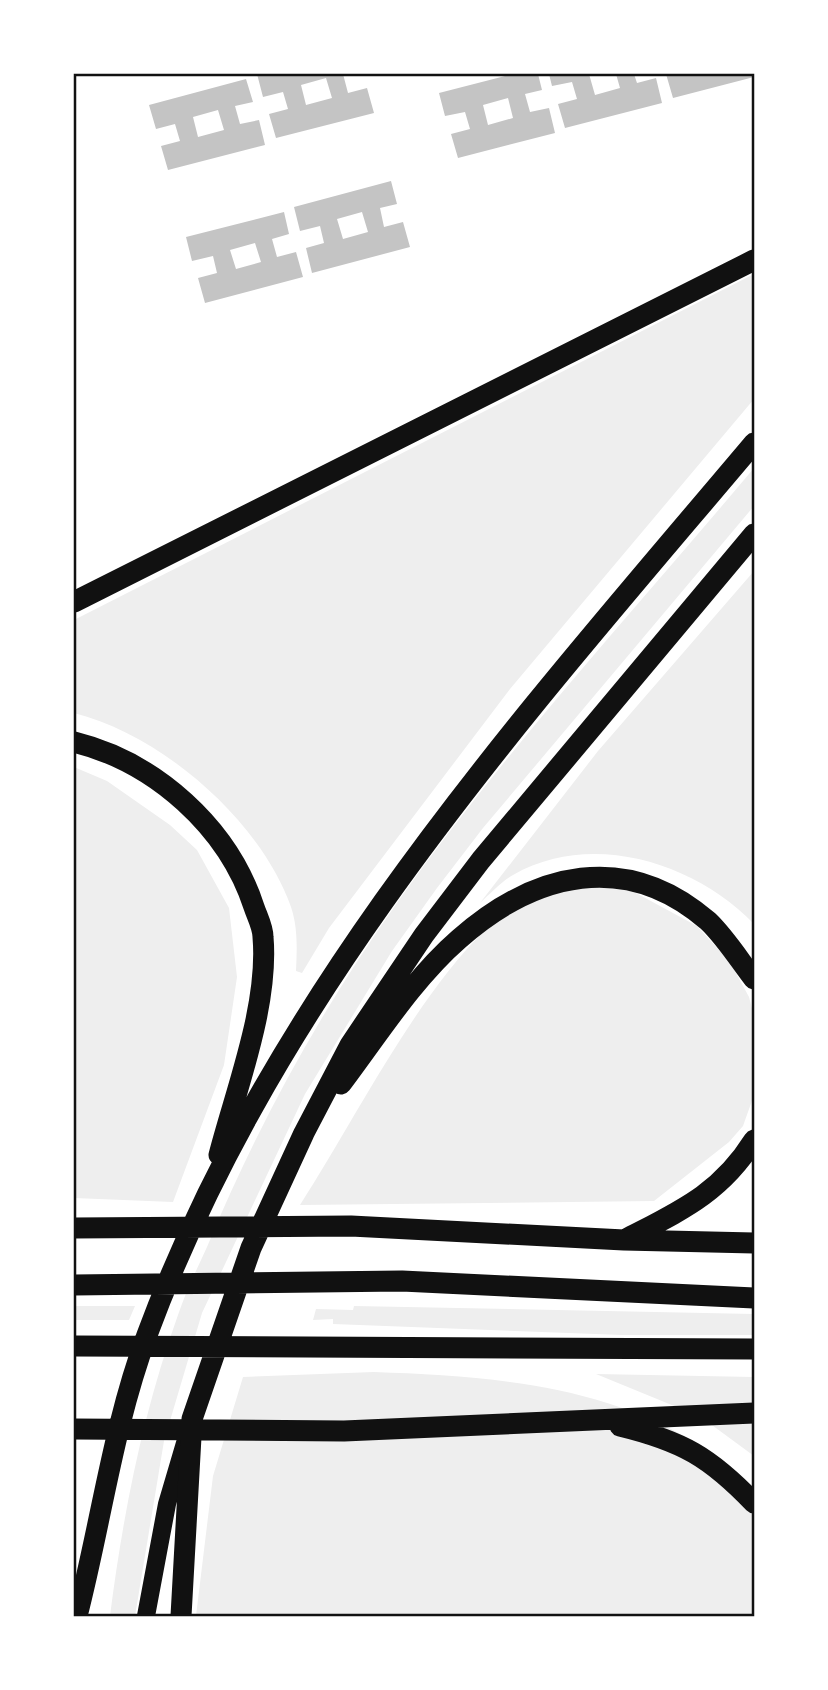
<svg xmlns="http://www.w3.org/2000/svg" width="828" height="1690" viewBox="0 0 828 1690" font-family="'Sofia Sans Condensed',sans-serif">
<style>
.green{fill:#eee}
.building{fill:#c4c4c4;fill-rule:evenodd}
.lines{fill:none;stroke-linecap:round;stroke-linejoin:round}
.primary{stroke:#111;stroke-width:18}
.motorway{stroke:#111;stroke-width:21}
.neatline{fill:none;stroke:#111;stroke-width:2.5}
</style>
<rect width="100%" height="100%" fill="#fff"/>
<path class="green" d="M 754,274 L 754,399 L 510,689 L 329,928 L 302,973 L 296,971 C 297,949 298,928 291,907 C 260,820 162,735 74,713 L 74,620 Z
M 754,468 L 754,506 L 483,828 L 437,888 L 392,951 L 305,1094 L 202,1313 L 164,1441 L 135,1616 L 110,1616 C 123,1514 143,1412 178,1315 C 186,1291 197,1269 207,1247 C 258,1124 322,1008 399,900 C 507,748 635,610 754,468 Z
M 754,571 L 754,924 C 695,863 592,830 513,875 C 501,882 490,894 480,903 L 598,751 Z
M 74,767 L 107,781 L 170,825 L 197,850 L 229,908 L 237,977 L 224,1065 L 173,1202 L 74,1198 Z
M 602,883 L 636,893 L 697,926 L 730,962 L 749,997 L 754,1016 L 754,1095 L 743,1126 L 729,1142 L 654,1201 L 300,1205 C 356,1118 413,1001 485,930 C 515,900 562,888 602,883 Z
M 74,1306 L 135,1306 L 129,1320 L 74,1320 Z
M 354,1306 L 754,1314 L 754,1335 L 622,1335 L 333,1324 L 333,1319 L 313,1320 L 316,1309 L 353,1310 Z
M 374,1372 C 486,1376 604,1384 701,1446 C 720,1459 737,1477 754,1491 L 754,1616 L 196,1616 L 213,1476 L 243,1377 Z
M 596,1374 L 754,1377 L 754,1456 L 701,1417 Z"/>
<path class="building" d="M 257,74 L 343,74 L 348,93 L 367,88 L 374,113 L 276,138 L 269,114 L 288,109 L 283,92 L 263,97 ZM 326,78 L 332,98 L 306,105 L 301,85 Z
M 513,74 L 538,74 L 542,90 L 525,94 L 530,112 L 549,108 L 555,133 L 458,158 L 451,134 L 470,129 L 465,112 L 445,116 L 439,93 ZM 508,98 L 513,118 L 488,125 L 483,105 Z
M 549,74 L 589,74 L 595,95 L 620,88 L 616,74 L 634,74 L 637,83 L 656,78 L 662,103 L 565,128 L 558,104 L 577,99 L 572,82 L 552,86 Z
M 666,74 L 754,74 L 754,77 L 673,98 Z
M 246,79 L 253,102 L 235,106 L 240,124 L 259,120 L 265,145 L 168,170 L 161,146 L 180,141 L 175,124 L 156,129 L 149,105 ZM 218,110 L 224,130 L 198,137 L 193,117 Z
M 391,181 L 397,204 L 380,208 L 384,227 L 403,222 L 410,247 L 312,273 L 306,248 L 324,243 L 320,226 L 300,231 L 294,207 ZM 362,212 L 368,232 L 343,239 L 337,219 Z
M 284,212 L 289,234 L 272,239 L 277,257 L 296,252 L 303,277 L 205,303 L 198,278 L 217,273 L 213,256 L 192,261 L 186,237 ZM 255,243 L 261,262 L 236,269 L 230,250 Z"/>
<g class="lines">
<path class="primary" d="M 146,1616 L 167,1504 L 185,1443"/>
<path class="motorway" d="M 74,602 L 754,260
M 74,742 C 155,762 228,827 254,907 C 257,916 263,927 263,937 C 269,1006 236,1089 219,1155
M 341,1084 C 378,1035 413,979 459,939 C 535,872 626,850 708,921 C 725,937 740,961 754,979
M 74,1228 L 351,1226 L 624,1240 L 754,1243
M 626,1239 C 680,1211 720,1194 754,1140
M 74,1285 L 402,1281 L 754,1298
M 74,1346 L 754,1349
M 620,1426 C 682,1441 710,1457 754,1503
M 74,1429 L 344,1431 L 754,1413
M 77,1616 C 101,1523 113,1426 147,1335 C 274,992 522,718 754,443
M 181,1616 L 192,1419 L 251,1248 L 304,1133 L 350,1045 L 424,935 L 481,860 L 754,534"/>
</g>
<rect width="828" height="1690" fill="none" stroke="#ffffff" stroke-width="150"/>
<rect x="75" y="75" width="678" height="1540" class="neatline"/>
</svg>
